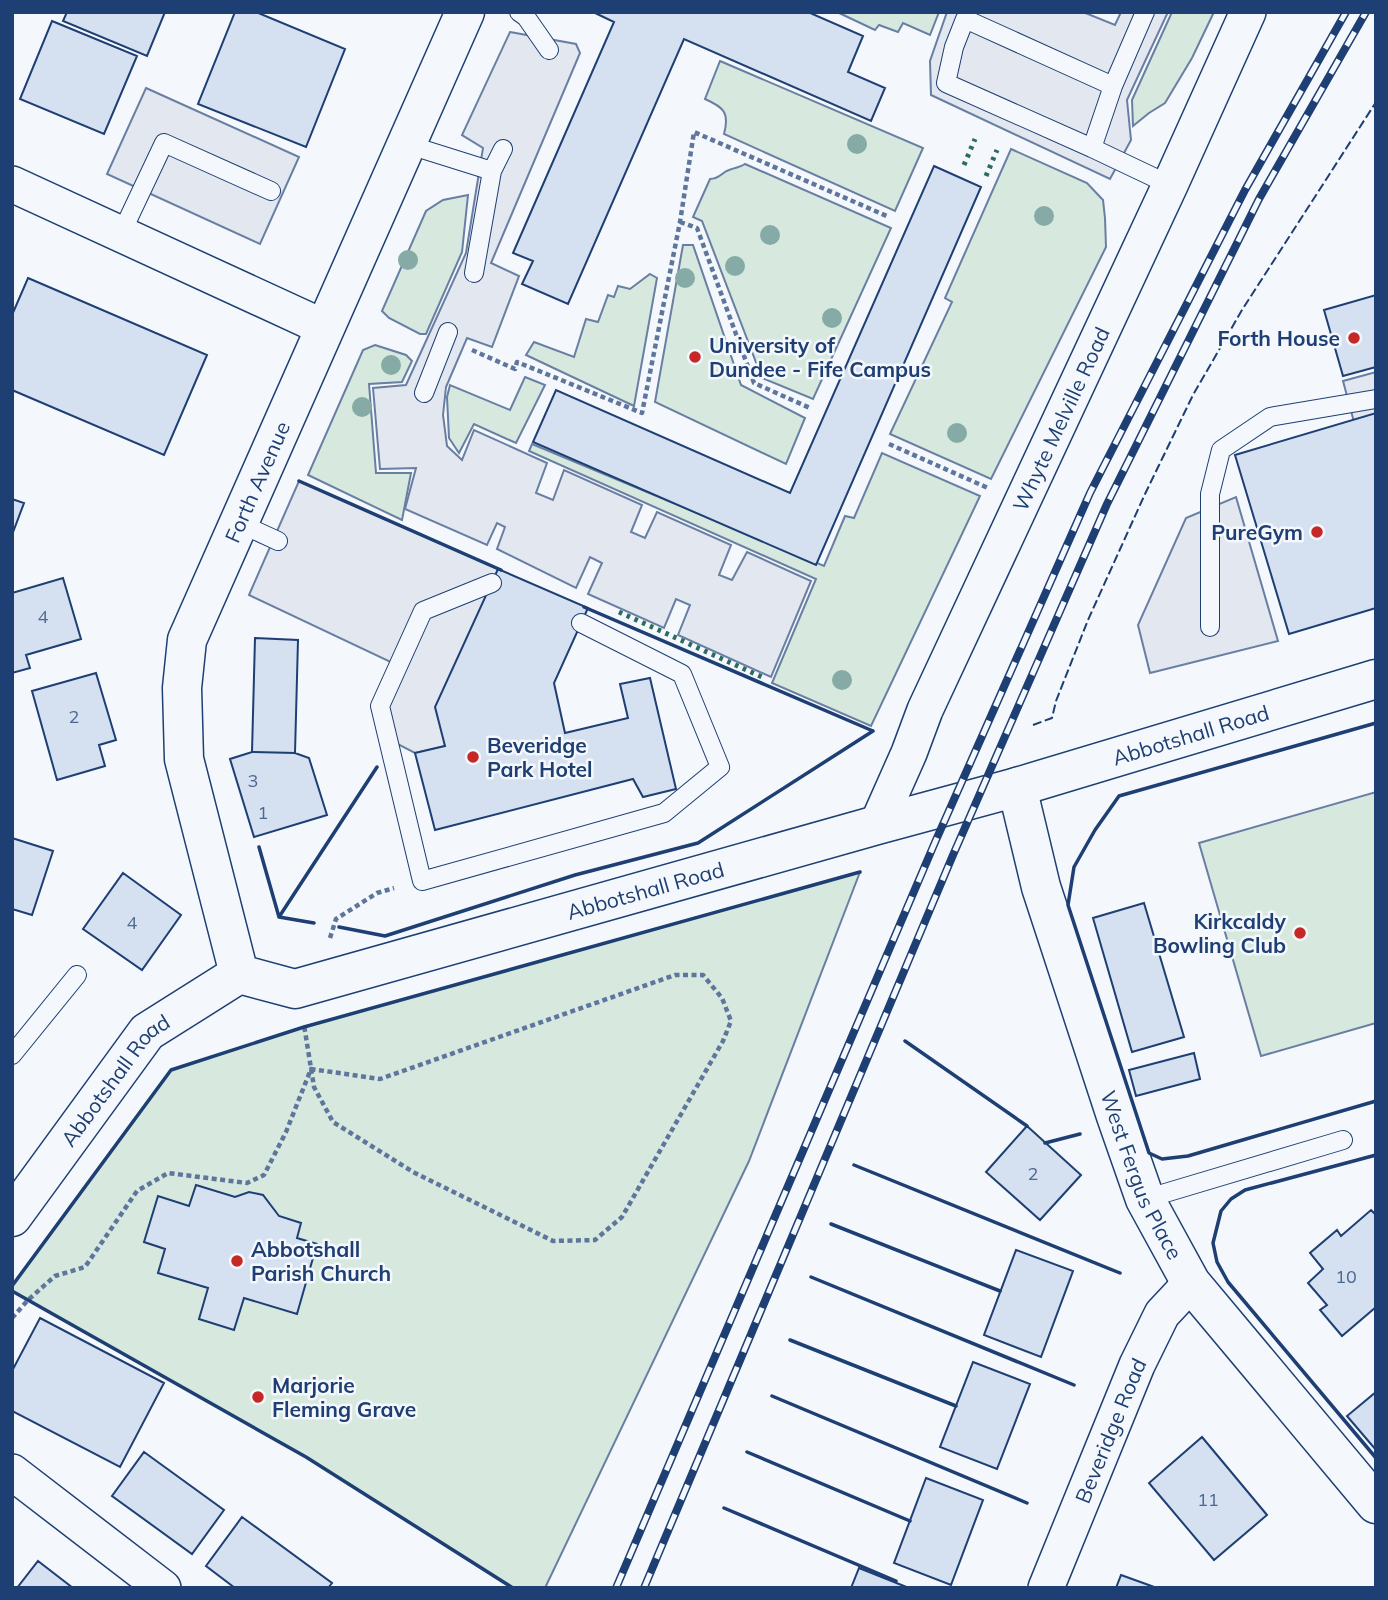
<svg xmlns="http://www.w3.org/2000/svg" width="1388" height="1600" viewBox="0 0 1388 1600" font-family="Mulish,sans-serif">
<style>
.green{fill:#d7e8df;stroke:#687fa3;stroke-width:2}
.parking{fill:#e3e8f0;stroke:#687fa3;stroke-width:2}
.building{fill:#d5e0f0;stroke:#1d3f73;stroke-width:2}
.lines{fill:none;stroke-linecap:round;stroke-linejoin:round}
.lane-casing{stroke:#1d3f73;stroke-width:20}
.street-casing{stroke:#1d3f73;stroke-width:38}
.secondary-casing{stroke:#1d3f73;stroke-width:41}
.primary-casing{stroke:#1d3f73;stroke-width:41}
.path{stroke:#5e769c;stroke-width:4.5;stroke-dasharray:5 3.5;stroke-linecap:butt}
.lane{stroke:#f4f7fb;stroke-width:18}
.street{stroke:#f4f7fb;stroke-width:35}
.secondary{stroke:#f4f7fb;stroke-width:38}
.primary{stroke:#f4f7fb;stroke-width:38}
.rail-casing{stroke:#1d3f73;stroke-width:8}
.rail{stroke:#f4f7fb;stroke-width:5;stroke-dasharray:16;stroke-linecap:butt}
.hedge{stroke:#2c6c60;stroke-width:5;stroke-dasharray:3.5 5;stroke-linecap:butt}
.fence{stroke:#1d3f73;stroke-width:2;stroke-dasharray:9 3.5;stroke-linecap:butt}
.wall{stroke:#1d3f73;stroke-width:3.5}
.tree{fill:#86aba6}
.poi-dot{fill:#c62828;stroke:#f4f7fb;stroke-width:2.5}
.labels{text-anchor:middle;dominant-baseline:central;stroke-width:5;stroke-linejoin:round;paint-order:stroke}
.number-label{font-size:18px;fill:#4b6792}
.poi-label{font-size:21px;font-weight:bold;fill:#1d3f73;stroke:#f4f7fb;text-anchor:start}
.street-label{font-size:21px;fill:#1d3f73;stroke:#f4f7fb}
</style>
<rect width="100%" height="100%" fill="#f4f7fb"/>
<path class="green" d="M 837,12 L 939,12 L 930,35 L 903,23 L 898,32 L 879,25 L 875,30 Z
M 1172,12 L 1214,12 L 1192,58 L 1165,103 L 1149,113 L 1133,126 L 1132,100 Z
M 720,61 L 923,148 L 895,211 L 724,134 C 730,112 723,107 705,99 Z
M 1011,149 L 1087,183 L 1103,200 L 1105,218 L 1106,247 L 991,479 L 890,434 L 952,302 L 945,298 Z
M 745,164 L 891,228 L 813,399 L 762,378 L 702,221 L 693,217 L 710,179 C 720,179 722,172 729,170 C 736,167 739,168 745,164 Z
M 468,195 L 462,252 L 426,334 L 420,334 L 389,318 L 382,311 L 426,211 L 443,200 Z
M 683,245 L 693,245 L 741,385 L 805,418 L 786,464 L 655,402 Z
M 650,274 L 657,278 L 634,406 L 526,355 L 534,342 L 574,357 L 586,319 L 598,322 L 608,295 L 614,297 L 618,286 L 630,289 Z
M 375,345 L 406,355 L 412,361 L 402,382 L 369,384 L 376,473 L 411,473 L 402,520 L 308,475 L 363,350 Z
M 525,377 L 545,385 L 516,443 L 474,424 L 459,453 L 449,438 L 447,397 L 450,385 L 510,410 Z
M 532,444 L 824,566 L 845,516 L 854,518 L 882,453 L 980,496 L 871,726 L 772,683 L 816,579 L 529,451 Z
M 1376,792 L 1376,1023 L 1261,1056 L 1199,843 Z
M 860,872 L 749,1161 L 545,1588 L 513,1588 L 306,1457 L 12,1291 L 12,1286 L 171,1070 L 304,1027 Z"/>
<path class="parking" d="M 947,12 L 1083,12 L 1115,25 L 1121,12 L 1168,12 L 1127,100 L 1131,140 L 1110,179 L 931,95 L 930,61 Z
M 510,32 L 576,44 L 580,53 L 491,263 L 519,276 L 492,347 L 467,338 L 446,387 L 443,415 L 447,446 L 462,460 L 474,430 L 547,463 L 536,493 L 553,500 L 564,470 L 642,505 L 631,532 L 645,538 L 657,512 L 731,545 L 719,575 L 732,580 L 747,552 L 811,581 L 771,677 L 678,635 L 690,605 L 676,599 L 664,628 L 588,594 L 602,563 L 590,557 L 576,588 L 497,549 L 505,527 L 497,523 L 487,545 L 405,509 L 416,468 L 380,469 L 373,388 L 406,385 L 466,253 L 483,148 L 462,135 Z
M 146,88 L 299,157 L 260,244 L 107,174 Z
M 1376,372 L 1376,416 L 1354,422 L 1343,381 Z
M 299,481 L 498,569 L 445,746 L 415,753 L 380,735 L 393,663 L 249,595 Z
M 1236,497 L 1278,641 L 1150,673 L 1138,625 L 1186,518 Z"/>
<path class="building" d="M 67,12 L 165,12 L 147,56 L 63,21 Z
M 235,12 L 256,12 L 345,49 L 306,147 L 198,104 Z
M 593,12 L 808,12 L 863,36 L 848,72 L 885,88 L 871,121 L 684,39 L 568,304 L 522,284 L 533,261 L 513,253 L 614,22 Z
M 52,21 L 137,56 L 104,134 L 20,99 Z
M 934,166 L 981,187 L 816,565 L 533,442 L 556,390 L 790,493 Z
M 28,278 L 207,355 L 164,455 L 12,390 L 12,315 Z
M 1376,295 L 1376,367 L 1343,376 L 1324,310 Z
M 1376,413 L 1376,608 L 1289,634 L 1235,455 Z
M 12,499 L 24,503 L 12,535 Z
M 498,569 L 588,608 L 554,683 L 565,733 L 628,718 L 620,684 L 650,678 L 676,789 L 643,797 L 633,779 L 435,830 L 415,753 L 445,746 L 435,707 Z
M 63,578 L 81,639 L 26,655 L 30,668 L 12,673 L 12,593 Z
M 255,638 L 298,640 L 295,753 L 252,752 Z
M 96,673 L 116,740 L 99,745 L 105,766 L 57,780 L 32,691 Z
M 252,752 L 295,753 L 309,758 L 327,815 L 254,837 L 230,759 Z
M 12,838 L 53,851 L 32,915 L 12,909 Z
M 123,873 L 181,915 L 142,970 L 83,929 Z
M 1144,903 L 1184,1037 L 1132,1052 L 1093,918 Z
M 1194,1053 L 1200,1079 L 1136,1096 L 1129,1070 Z
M 1027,1126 L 1081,1175 L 1040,1220 L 986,1172 Z
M 196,1185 L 235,1197 L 249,1192 L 263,1195 L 279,1216 L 301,1223 L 297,1238 L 317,1244 L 297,1314 L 244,1298 L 234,1330 L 199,1319 L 208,1288 L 158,1273 L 165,1249 L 144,1242 L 158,1196 L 189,1206 Z
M 1371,1210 L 1376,1215 L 1376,1307 L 1342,1336 L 1320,1310 L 1327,1305 L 1308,1283 L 1323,1269 L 1310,1253 L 1337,1230 L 1341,1236 Z
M 1016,1250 L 1073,1271 L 1041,1357 L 984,1335 Z
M 40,1318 L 164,1383 L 120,1467 L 12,1411 L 12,1371 Z
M 973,1362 L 1030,1384 L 997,1469 L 940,1447 Z
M 1376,1392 L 1376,1450 L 1347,1416 Z
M 1202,1437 L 1267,1515 L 1214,1560 L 1149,1483 Z
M 144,1452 L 224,1510 L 192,1554 L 112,1496 Z
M 926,1478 L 983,1500 L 951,1585 L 894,1563 Z
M 242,1517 L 332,1583 L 328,1588 L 235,1588 L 206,1566 Z
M 38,1561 L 73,1588 L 17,1588 Z
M 859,1568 L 909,1588 L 851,1588 Z
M 1121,1575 L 1157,1588 L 1116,1588 Z"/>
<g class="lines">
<defs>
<path id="lane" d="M 519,12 L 526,17 L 549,50
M 1145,12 L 1113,86 L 1092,148 L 1170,185
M 406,144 L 492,171 L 503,149
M 1092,148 L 946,83 L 954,47 L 965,19 L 1113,86
M 121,234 L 164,143 L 271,191
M 474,273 L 492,171
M 424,393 L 448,332
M 239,523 L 278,541
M 492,583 L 423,611 L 380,706 L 422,881 L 664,813 L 720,767 L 682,674 L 581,623
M 1210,627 L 1210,494 L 1221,450 L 1270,417 L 1376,399
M 12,1055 L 77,975
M 1145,1199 L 1343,1140"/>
<g id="street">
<path d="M 12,184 L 325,328"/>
<path id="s1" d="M 877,825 L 909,753 L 925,710 L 1170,185 L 1248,12"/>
<path d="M 12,1472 L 163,1588"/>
<path id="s2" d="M 1046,1588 L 1137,1365 L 1162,1314 L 1191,1283"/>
</g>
<g id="secondary">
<path id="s3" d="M 1017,787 L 1041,887 L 1116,1116 L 1145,1199 L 1191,1283 L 1376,1504"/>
<path id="s4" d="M 239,974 L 295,989 L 877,825 L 1017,787 L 1376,679"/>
</g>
<g id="primary">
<path id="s5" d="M 12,1217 L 147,1032 L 239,974 L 184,759 L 182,688 L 187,640 L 465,12"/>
</g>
</defs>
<use href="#lane" class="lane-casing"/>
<use href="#street" class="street-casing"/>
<use href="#secondary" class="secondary-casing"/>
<use href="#primary" class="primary-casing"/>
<path class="path" d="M 680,222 L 697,228 L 754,383 L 810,408
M 472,350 L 515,369 L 517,362 L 642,413 L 680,222 L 694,132 L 889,217
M 889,444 L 988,488
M 330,938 L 336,919 L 377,893 L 394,888
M 12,1318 L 28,1300 L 55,1276 L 85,1267 L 137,1191 L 168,1173 L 247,1183 L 264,1175 L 286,1132 L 311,1069 L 380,1079 L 675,975 L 703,975 L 722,998 L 731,1021 L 723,1041 L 622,1217 L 595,1240 L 553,1241 L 413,1172 L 333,1122 L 314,1087 L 304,1025"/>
<use href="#lane" class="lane"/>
<use href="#street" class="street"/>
<use href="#secondary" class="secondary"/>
<use href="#primary" class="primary"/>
<defs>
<path id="rail" d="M 616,1588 L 936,840 L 1090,493 L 1245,190 L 1346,12
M 644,1588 L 953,855 L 1107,504 L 1259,199 L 1366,12"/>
</defs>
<use href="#rail" class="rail-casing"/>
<use href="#rail" class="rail"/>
<path class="hedge" d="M 964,165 L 975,139
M 986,176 L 997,150
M 619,612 L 762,677"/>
<path class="fence" d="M 1033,725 L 1052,718 L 1056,701 L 1088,620 L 1145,494 L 1193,395 L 1242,310 L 1376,102"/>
<path class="wall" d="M 299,481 L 501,570
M 584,607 L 873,731
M 1376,723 L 1119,796 L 1095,830 L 1074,867 L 1068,905 L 1149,1153 L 1162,1159 L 1188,1156 L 1376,1101
M 259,847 L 279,917
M 314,923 L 279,917 L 377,767
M 339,927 L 385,936 L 575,875 L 698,843 L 873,731
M 905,1041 L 1027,1126
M 1045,1143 L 1080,1134
M 1376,1155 L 1245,1190 L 1231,1199 L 1221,1211 L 1213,1243 L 1217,1262 L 1228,1282 L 1376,1458
M 854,1165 L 1120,1273
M 831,1224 L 1000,1291
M 811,1277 L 1074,1385
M 12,1286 L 171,1070 L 304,1027 L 860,872
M 12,1291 L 306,1457 L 513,1588
M 790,1340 L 956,1406
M 772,1396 L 1027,1503
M 747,1452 L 910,1521
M 724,1508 L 896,1581"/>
</g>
<g class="tree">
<circle cx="857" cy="144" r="10"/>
<circle cx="1044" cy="216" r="10"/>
<circle cx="770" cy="235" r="10"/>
<circle cx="408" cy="260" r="10"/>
<circle cx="735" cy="266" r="10"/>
<circle cx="685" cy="278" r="10"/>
<circle cx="832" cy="318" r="10"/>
<circle cx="391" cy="365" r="10"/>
<circle cx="362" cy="407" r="10"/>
<circle cx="957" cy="433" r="10"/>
<circle cx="842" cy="680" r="10"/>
</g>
<g class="poi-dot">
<circle cx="1354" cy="338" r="7"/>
<circle cx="695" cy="357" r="7"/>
<circle cx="1317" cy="532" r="7"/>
<circle cx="473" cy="757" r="7"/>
<circle cx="1300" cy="933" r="7"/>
<circle cx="237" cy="1261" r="7"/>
<circle cx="258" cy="1397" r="7"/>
</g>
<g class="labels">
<g class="number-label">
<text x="43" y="616">4</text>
<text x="74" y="716">2</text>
<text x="253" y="780">3</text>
<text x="263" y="812">1</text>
<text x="132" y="922">4</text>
<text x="1033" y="1173">2</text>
<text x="1346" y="1276">10</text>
<text x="1208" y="1499">11</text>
</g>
<g class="poi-label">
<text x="1340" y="338" text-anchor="end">Forth House</text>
<text x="709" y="345">University of<tspan x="709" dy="24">Dundee - Fife Campus</tspan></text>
<text x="1303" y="532" text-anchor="end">PureGym</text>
<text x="487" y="745">Beveridge<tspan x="487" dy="24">Park Hotel</tspan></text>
<text x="1286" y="921" text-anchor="end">Kirkcaldy<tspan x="1286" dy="24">Bowling Club</tspan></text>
<text x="251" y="1249">Abbotshall<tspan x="251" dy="24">Parish Church</tspan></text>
<text x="272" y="1385">Marjorie<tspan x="272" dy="24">Fleming Grave</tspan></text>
</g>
<g class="street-label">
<text stroke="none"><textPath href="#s1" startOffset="446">Whyte Melville Road</textPath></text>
<text stroke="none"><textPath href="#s5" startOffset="852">Forth Avenue</textPath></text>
<text stroke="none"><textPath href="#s4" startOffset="989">Abbotshall Road</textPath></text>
<text stroke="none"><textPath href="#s4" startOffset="422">Abbotshall Road</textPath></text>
<text stroke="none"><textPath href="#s5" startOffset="172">Abbotshall Road</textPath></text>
<text stroke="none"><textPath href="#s3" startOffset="408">West Fergus Place</textPath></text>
<text stroke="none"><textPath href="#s2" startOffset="170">Beveridge Road</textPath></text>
</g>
</g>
<rect width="1388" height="1600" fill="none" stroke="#1d3f73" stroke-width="28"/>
</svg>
